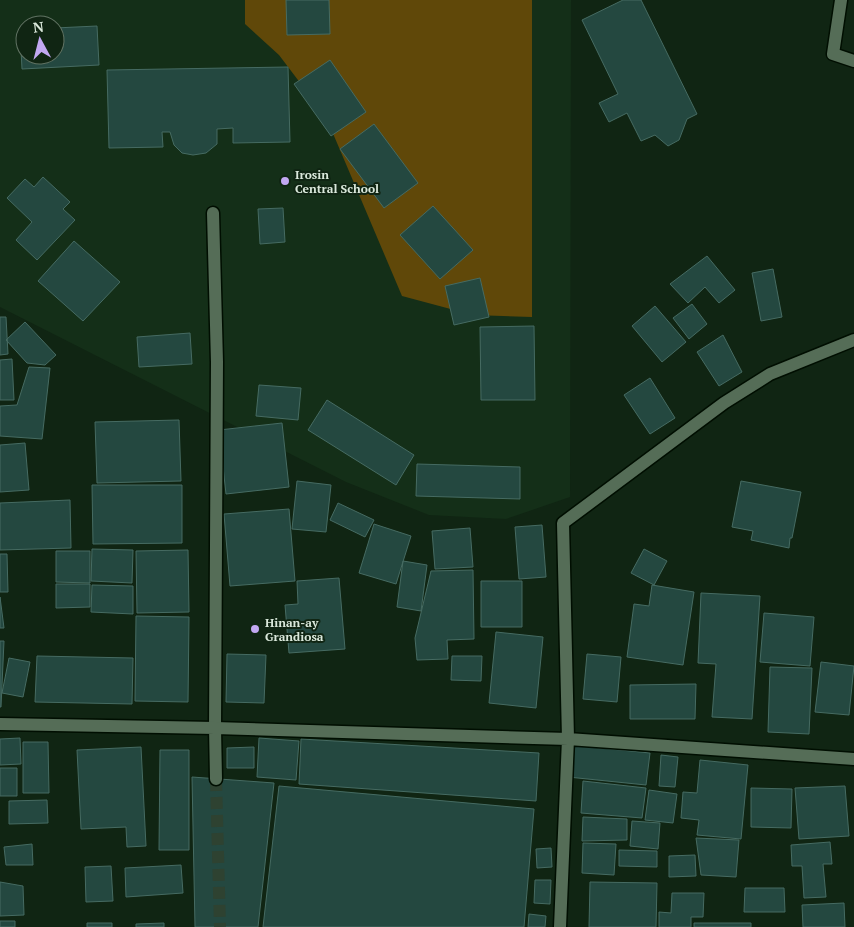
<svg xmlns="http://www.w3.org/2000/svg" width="854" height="927" viewBox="0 0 854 927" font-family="'PT Serif',serif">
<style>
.built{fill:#142f18;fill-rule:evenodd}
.forest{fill:#604809}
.building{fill:#244840;stroke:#466b62}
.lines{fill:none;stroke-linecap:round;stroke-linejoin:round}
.minor-tunnel{stroke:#2e4231;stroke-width:12;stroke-dasharray:12 6;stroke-linecap:butt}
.service-casing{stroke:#000e01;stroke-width:15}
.minor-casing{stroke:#000e01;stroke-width:15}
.service{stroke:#556d57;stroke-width:12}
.minor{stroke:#556d57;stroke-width:12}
.poi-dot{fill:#c2a8f2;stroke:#102513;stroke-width:2}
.labels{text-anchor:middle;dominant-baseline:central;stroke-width:4;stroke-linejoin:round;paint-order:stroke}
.poi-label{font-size:12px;font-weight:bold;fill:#dae8db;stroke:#102513;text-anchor:start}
</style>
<rect width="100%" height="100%" fill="#102513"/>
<path class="built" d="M 0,0 L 571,0 L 570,497 L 506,519 L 429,515 L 346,482 L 0,307 ZM 25,25 L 55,25 L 55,55 L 25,55 Z"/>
<path class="forest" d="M 245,0 L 532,0 L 532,317 L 473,315 L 402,296 L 326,117 L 279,55 L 245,24 Z"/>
<path class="building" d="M 286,0 L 329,0 L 330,34 L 287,35 Z
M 623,0 L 641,0 L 697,114 L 687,119 L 679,140 L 668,146 L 655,135 L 641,141 L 627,113 L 609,122 L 599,103 L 618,94 L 582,20 Z
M 97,26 L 99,65 L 22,69 L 20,30 L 25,29 L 25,55 L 55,55 L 55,28 Z
M 330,60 L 366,112 L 331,136 L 294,84 Z
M 288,67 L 290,142 L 233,143 L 233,128 L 217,129 L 217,144 L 206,153 L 193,155 L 182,153 L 174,145 L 170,132 L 162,132 L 163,147 L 109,148 L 107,70 Z
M 374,124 L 418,183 L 384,208 L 340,149 Z
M 43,177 L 70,202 L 63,209 L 75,220 L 37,260 L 16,240 L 32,222 L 7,198 L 25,179 L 34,187 Z
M 433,206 L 473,250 L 440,279 L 400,235 Z
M 283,208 L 285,242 L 260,244 L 258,209 Z
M 74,241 L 120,282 L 83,321 L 38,281 Z
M 707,256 L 735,290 L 719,303 L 705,287 L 688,303 L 670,284 Z
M 773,269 L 782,317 L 761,321 L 752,273 Z
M 480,278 L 489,317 L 454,325 L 445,286 Z
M 692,304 L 707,324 L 689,339 L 673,318 Z
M 655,306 L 686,342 L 662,362 L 632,326 Z
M 0,317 L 6,317 L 8,354 L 0,355 Z
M 25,322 L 56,355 L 45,365 L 27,363 L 6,340 Z
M 534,326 L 535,400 L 481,400 L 480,327 Z
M 190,333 L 192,364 L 139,367 L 137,337 Z
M 723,335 L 742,372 L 719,386 L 697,352 Z
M 12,359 L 14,400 L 0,400 L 0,360 Z
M 29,367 L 50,368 L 42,439 L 0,436 L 0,406 L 17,405 Z
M 650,378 L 675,418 L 650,434 L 624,395 Z
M 259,385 L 301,388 L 298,420 L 256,416 Z
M 327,400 L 414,455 L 396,485 L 308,430 Z
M 179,420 L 181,481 L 97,483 L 95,422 Z
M 282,423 L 289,487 L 226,494 L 219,430 Z
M 25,443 L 29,490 L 0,492 L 0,445 Z
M 417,464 L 520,467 L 520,499 L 416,496 Z
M 297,481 L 331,485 L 326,532 L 292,529 Z
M 741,481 L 801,492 L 792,538 L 790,538 L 789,548 L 751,540 L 753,531 L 732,527 Z
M 92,485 L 182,485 L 182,543 L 93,544 Z
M 70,500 L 71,548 L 0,550 L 0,503 Z
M 338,503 L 374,520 L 365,537 L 330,520 Z
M 289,509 L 295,581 L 230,586 L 224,514 Z
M 374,524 L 411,536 L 396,584 L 359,573 Z
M 542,525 L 546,577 L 519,579 L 515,527 Z
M 470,528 L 473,567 L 435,569 L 432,531 Z
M 92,549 L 133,550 L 132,583 L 91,581 Z
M 644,549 L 667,561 L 654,585 L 631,573 Z
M 188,550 L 189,612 L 137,613 L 136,551 Z
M 56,551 L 90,551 L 90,583 L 56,582 Z
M 0,554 L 7,554 L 8,592 L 0,592 Z
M 403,561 L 427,565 L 421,611 L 397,607 Z
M 473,570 L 474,639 L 447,640 L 448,659 L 417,660 L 415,638 L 431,571 Z
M 339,578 L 345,649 L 289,653 L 285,605 L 298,604 L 297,581 Z
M 481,581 L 522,581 L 522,627 L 481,627 Z
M 56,584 L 90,584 L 90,607 L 56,608 Z
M 92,585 L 133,586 L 133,614 L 91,612 Z
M 652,585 L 694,592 L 683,665 L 627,657 L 634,604 L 649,606 Z
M 701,593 L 760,596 L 752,719 L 712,717 L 716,664 L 698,663 Z
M 0,597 L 4,628 L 0,628 Z
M 764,613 L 814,617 L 810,666 L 760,662 Z
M 136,616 L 189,617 L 188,702 L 135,701 Z
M 496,632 L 543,637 L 536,708 L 489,703 Z
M 0,641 L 4,641 L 1,707 L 0,707 Z
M 227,654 L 266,655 L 264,703 L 226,702 Z
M 587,654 L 621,657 L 617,702 L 583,699 Z
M 37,656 L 133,658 L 132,704 L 35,702 Z
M 452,656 L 482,656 L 481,681 L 451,680 Z
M 9,658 L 30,662 L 23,697 L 2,693 Z
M 821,662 L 854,666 L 849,715 L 815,712 Z
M 770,667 L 812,668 L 809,734 L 768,732 Z
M 696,684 L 695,719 L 630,719 L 630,685 Z
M 20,738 L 21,764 L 0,765 L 0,739 Z
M 259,738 L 299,741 L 296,780 L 257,777 Z
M 301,739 L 539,753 L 536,801 L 299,784 Z
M 23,742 L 48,742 L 49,793 L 23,793 Z
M 572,745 L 650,753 L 646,785 L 568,777 Z
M 141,747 L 146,846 L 127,847 L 126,827 L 81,829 L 77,750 Z
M 254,747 L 254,768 L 227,768 L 227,748 Z
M 160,750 L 189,750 L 189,850 L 159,850 Z
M 661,755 L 678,757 L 675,787 L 659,786 Z
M 700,760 L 748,765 L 741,839 L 697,835 L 699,820 L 681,818 L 683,792 L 697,793 Z
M 0,768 L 17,768 L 17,796 L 0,796 Z
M 192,777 L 274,783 L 258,927 L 195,927 Z
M 583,781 L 646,788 L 642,818 L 581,813 Z
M 279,786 L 534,809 L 524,927 L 263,927 Z
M 845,786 L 849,836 L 799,839 L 795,788 Z
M 751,788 L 792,789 L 791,828 L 751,827 Z
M 649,790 L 677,794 L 673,823 L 645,820 Z
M 47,800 L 48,823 L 9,824 L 9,801 Z
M 583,817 L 627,819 L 627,840 L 582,841 Z
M 632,821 L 660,823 L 658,849 L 630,846 Z
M 696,838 L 739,840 L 736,877 L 701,875 Z
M 830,842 L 832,864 L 823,864 L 826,897 L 804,898 L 802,866 L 792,866 L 791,845 Z
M 583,843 L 616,844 L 614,875 L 582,873 Z
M 32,844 L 33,865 L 6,865 L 4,847 Z
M 551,848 L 552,867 L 537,868 L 536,849 Z
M 619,850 L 657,851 L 657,867 L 619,866 Z
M 695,855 L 696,876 L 669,877 L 669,856 Z
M 181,865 L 183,893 L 126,897 L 125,868 Z
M 111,866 L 113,901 L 86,902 L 85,867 Z
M 535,880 L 551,880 L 550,904 L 534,903 Z
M 0,882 L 23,886 L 24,915 L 0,916 Z
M 590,882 L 657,883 L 656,927 L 589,927 Z
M 745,888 L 784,888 L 785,912 L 744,912 Z
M 672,893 L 704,893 L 703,917 L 691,917 L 691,927 L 659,927 L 659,912 L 671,913 Z
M 844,903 L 845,927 L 803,927 L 802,905 Z
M 529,914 L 546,916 L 545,927 L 528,927 Z
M 0,921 L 15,921 L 15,927 L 0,927 Z
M 87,923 L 112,923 L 112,927 L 87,927 Z
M 164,923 L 164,927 L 136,927 L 136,924 Z
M 694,923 L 751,923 L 751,927 L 694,927 Z"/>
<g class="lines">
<path class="minor-tunnel" d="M 216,779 L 220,927"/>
<defs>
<path id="service" d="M 213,213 L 217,362 L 215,728"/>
<path id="minor" d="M 841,0 L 833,54 L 854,61
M 0,724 L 215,728 L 568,739 L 854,759
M 215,728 L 216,779
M 560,927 L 568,739 L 563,523 L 724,403 L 770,374 L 854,340"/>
</defs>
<use href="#service" class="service-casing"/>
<use href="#minor" class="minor-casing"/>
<use href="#service" class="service"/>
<use href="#minor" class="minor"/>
</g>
<g class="poi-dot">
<circle cx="285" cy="181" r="5"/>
<circle cx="255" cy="629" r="5"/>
</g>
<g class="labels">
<g class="poi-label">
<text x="295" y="174">Irosin<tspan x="295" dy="14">Central School</tspan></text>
<text x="265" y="622">Hinan-ay<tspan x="265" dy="14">Grandiosa</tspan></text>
</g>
</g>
<g transform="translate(40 40) rotate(353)"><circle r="24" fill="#102513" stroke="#617363"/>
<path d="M0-4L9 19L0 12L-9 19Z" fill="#c2a8f2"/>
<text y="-8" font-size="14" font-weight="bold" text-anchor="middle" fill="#dae8db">N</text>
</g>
</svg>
